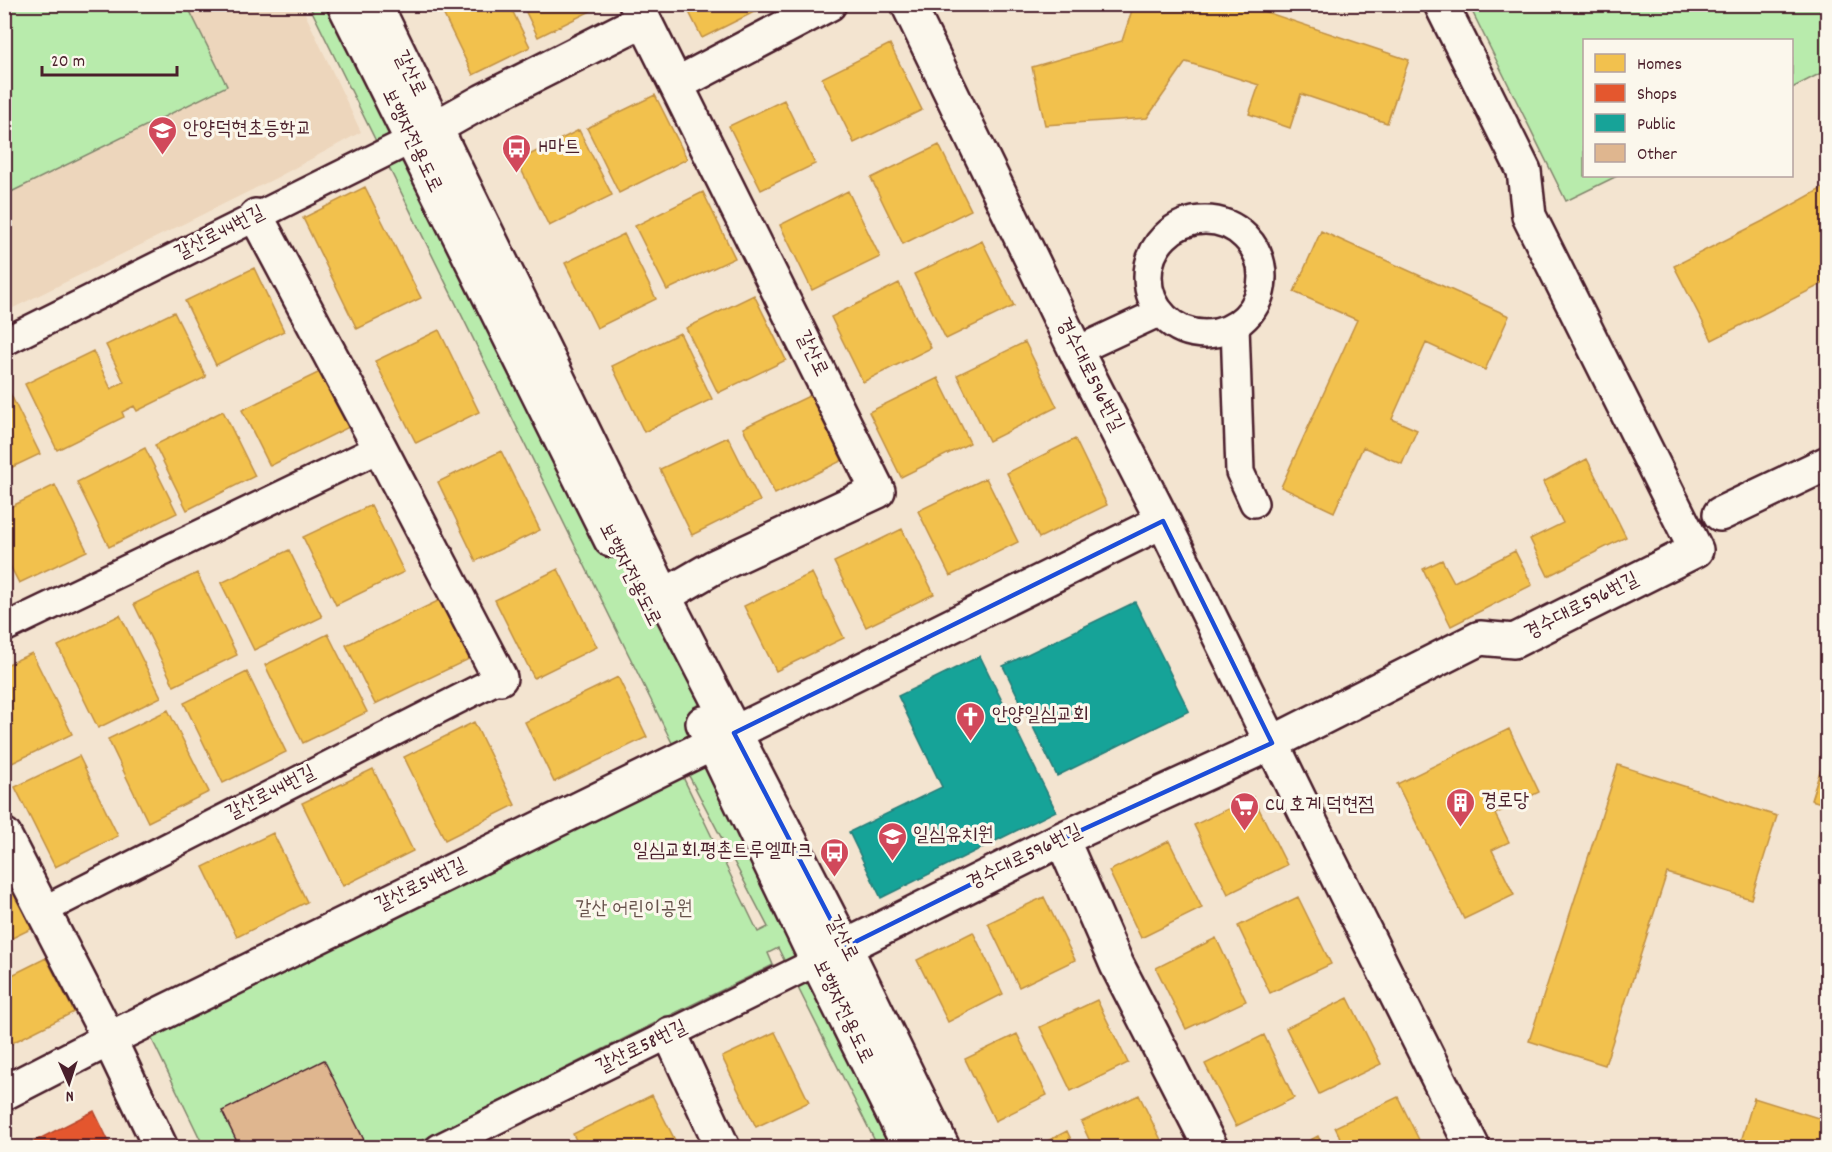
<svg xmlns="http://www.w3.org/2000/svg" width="1832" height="1152" viewBox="0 0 1832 1152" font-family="Dekko,'Poor Story',sans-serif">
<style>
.built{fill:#edd6bc}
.green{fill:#b8ebac;stroke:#81856c;stroke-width:1.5}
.homes{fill:#f2c14e;stroke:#c09044;stroke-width:1.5}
.shops{fill:#e4572e;stroke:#b6462d;stroke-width:1.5}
.public{fill:#17a398;stroke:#267b77;stroke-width:1.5}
.building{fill:#dfb68f;stroke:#4a1f2b;stroke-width:1.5}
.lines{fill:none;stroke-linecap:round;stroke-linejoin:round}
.lane-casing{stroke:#4a1f2b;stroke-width:32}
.street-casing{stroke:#4a1f2b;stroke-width:38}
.lane{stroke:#fbf7ec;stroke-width:27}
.street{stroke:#fbf7ec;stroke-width:33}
.marked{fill:none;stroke:#1d4ed8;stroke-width:4.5;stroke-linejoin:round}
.labels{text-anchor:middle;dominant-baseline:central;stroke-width:6;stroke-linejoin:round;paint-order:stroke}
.street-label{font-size:20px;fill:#4a1f2b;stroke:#fbf7ec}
.poi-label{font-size:20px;fill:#4a1f2b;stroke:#fbf7ec;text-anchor:start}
.park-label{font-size:20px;fill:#66524b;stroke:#fbf7ec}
</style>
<rect width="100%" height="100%" fill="#f3e4d0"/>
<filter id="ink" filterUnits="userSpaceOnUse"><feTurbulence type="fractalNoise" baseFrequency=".0167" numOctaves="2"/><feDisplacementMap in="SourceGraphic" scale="12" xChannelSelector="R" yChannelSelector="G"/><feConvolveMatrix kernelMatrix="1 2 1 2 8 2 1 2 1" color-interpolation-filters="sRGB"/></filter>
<g filter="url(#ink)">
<path class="built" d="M 5,5 L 301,5 L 361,132 L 276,178 L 5,312 Z"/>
<path class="green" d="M 5,4 L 187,5 L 227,86 L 5,195 Z
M 309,5 L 364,5 L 930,1147 L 878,1147 L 778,948 L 768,953 L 773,965 L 673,1014 L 409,1147 L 204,1147 L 147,1029 L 680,771 L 758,932 L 768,927 L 676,751 Z
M 1469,5 L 1827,5 L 1827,70 L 1792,88 L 1792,40 L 1584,40 L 1584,176 L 1617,176 L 1566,201 Z"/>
<path class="homes" d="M 451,4 L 509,4 L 530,47 L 473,75 L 441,9 Z
M 522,4 L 592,4 L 595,9 L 538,37 Z
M 685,4 L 770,4 L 702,38 Z
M 1134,4 L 1242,4 L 1409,60 L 1387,123 L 1301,94 L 1290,128 L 1249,114 L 1259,85 L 1186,62 L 1147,118 L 1045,125 L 1032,67 L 1122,41 Z
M 890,44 L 922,110 L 854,143 L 822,78 Z
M 655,95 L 687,159 L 619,193 L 587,128 Z
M 784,100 L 815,164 L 761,190 L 729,126 Z
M 579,130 L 612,195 L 549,226 L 517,161 Z
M 939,145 L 971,210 L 903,244 L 871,178 Z
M 1828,185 L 1828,281 L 1712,340 L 1674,266 L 1769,218 Z
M 365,187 L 421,298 L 357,329 L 303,218 Z
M 848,191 L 880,257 L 812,290 L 780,225 Z
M 703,192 L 735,258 L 667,290 L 635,226 Z
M 1321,231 L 1509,316 L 1485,370 L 1426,343 L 1392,419 L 1417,430 L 1402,464 L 1363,447 L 1334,512 L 1281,487 L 1357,320 L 1294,292 Z
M 624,234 L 656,299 L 597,328 L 565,263 Z
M 982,241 L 1014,306 L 946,339 L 914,274 Z
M 254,268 L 284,331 L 216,365 L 185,301 Z
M 899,283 L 931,348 L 863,382 L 831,317 Z
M 754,295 L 786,360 L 718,393 L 686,328 Z
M 174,312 L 206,377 L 137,411 L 134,406 L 122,412 L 124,417 L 57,450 L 25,384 L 93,351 L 111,389 L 124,382 L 106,345 Z
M 439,330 L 479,412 L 416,443 L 375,361 Z
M 680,333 L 712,399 L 644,432 L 612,366 Z
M 1025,342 L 1057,407 L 989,441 L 957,375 Z
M 324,370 L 351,426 L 270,466 L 242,410 Z
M 938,378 L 970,443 L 901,477 L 869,412 Z
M 7,387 L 40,454 L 4,471 L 4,388 Z
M 811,395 L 843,460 L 775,494 L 743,428 Z
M 223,411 L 255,476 L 187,510 L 155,445 Z
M 728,437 L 760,501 L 692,535 L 660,469 Z
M 1075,439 L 1107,505 L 1039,538 L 1007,473 Z
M 145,448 L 177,513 L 109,547 L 77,482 Z
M 501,451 L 540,530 L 476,561 L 438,482 Z
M 1587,459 L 1626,537 L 1548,576 L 1530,539 L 1563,523 L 1543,482 Z
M 986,478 L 1018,542 L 950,576 L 918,511 Z
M 55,485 L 87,551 L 19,583 L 4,554 L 4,510 Z
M 371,505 L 404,572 L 336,605 L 303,537 Z
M 902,529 L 934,594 L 866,627 L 834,562 Z
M 289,550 L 322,617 L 254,650 L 221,583 Z
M 1515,551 L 1532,585 L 1451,626 L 1423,569 L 1442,560 L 1454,582 Z
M 558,569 L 597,647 L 534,678 L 495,600 Z
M 197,573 L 237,655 L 174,686 L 134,604 Z
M 812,573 L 844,638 L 776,671 L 744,606 Z
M 440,600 L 469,659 L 375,704 L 346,645 Z
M 120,615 L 161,697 L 98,728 L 58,646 Z
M 328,634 L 367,712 L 303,743 L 265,665 Z
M 32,653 L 72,734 L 8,765 L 4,757 L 4,666 Z
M 247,672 L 286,752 L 223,783 L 184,703 Z
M 618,677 L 647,737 L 554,782 L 525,722 Z
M 168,710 L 209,792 L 148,822 L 108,739 Z
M 474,722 L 515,805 L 445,840 L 404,757 Z
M 1509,729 L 1539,792 L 1495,814 L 1509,842 L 1492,850 L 1514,895 L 1464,919 L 1397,784 Z
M 1828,746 L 1828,805 L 1811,800 Z
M 79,756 L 118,836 L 55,867 L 15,787 Z
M 1618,765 L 1777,816 L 1751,899 L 1667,873 L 1605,1065 L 1529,1041 Z
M 373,769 L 413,851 L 343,886 L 302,803 Z
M 1253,797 L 1287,865 L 1228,894 L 1194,825 Z
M 273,833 L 307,902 L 237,937 L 203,867 Z
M 1169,841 L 1202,908 L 1141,938 L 1109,871 Z
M 4,867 L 35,927 L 4,942 Z
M 1044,897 L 1075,960 L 1019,987 L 988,923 Z
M 1298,897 L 1331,964 L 1270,993 L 1238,926 Z
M 973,932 L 1003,994 L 948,1022 L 917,960 Z
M 1216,938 L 1246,1001 L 1186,1029 L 1156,968 Z
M 46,958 L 74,1012 L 4,1047 L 4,979 Z
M 1348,998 L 1381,1064 L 1319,1094 L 1286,1028 Z
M 1097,1000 L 1128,1063 L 1071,1091 L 1040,1027 Z
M 775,1032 L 809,1102 L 756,1127 L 722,1057 Z
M 1017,1034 L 1047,1095 L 995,1121 L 965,1059 Z
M 1264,1035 L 1294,1098 L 1236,1126 L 1205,1064 Z
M 652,1095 L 679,1148 L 580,1148 L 573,1134 Z
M 1139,1095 L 1165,1148 L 1093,1148 L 1081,1122 Z
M 1398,1097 L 1423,1148 L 1345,1148 L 1335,1127 Z
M 1754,1098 L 1828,1121 L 1828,1148 L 1739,1148 Z
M 1067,1131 L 1075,1148 L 1034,1148 Z
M 1318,1136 L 1324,1148 L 1295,1148 Z"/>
<path class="shops" d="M 94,1111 L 112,1148 L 26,1148 L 25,1146 Z"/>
<path class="public" d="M 1135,602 L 1189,711 L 1057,776 L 1003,666 Z
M 980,656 L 1056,811 L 881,898 L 849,832 L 942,787 L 898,696 Z"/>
<path class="building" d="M 324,1060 L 367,1146 L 240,1148 L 222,1111 Z"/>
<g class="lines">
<defs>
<path id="lane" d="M1148 277a57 57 0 1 1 114 0a57 57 0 1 1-114 0Z
M 1235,326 L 1240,472 L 1254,503
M 4,342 L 429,131
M 1076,351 L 1160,312
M 4,628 L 380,448
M 42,911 L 500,678
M 439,1148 L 836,952"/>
<path id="street" d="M 344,4 L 611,540
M 375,4 L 664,596 L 845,947 L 943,1148
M 636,4 L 878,491 L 714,567 L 664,596
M 908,4 L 1076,351 L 1163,521 L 1328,858 L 1473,1148
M 677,84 L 829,4
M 435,128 L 483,101 L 643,20
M 256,216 L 380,448 L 500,678
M 1720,514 L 1828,463
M 703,723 L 817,961 L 910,1148
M 4,835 L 109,1039 L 161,1148
M 1062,839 L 1117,965 L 1211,1148
M 845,947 L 1062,839 L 1272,743 L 1480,638 L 1514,641 L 1696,550 L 1529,216 L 1524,171 L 1441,4
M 670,1034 L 723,1148
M 4,1093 L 109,1039 L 785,708 L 1163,521"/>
</defs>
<use href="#lane" class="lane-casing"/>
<use href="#street" class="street-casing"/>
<use href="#lane" class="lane"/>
<use href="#street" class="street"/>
</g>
</g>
<path class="marked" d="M 1163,521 L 1272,743 L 1062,839 L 845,947 L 734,733 Z"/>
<defs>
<symbol id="school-pin" viewBox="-11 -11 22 30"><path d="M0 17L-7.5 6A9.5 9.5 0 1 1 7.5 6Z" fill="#d1495b" stroke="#fbf7ec"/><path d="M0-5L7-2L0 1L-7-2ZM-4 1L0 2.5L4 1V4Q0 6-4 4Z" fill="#fff"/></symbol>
<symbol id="bus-pin" viewBox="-11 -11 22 30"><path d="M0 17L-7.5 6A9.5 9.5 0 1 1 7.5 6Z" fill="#d1495b" stroke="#fbf7ec"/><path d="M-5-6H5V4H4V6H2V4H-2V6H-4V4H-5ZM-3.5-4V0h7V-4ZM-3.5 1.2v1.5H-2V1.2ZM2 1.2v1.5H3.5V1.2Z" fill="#fff"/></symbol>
<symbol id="church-pin" viewBox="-11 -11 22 30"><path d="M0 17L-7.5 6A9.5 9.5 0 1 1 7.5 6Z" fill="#d1495b" stroke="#fbf7ec"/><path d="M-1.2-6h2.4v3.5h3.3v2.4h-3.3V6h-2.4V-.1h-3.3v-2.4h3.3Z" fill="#fff"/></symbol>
<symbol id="building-pin" viewBox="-11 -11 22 30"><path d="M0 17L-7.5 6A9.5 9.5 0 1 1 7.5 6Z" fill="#d1495b" stroke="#fbf7ec"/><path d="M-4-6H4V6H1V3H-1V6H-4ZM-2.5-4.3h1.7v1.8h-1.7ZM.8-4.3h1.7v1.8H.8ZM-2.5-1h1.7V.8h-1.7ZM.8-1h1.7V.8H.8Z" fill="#fff"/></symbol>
<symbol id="supermarket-pin" viewBox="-11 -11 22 30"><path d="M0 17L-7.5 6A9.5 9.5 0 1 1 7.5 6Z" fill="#d1495b" stroke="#fbf7ec"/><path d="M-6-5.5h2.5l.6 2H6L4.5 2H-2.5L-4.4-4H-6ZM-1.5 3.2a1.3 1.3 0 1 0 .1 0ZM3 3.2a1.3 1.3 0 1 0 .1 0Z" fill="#fff"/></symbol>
</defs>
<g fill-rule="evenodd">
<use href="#school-pin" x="146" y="114" width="33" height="45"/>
<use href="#bus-pin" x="500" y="132" width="33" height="45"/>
<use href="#church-pin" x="954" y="700" width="33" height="45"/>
<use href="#building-pin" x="1444" y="786" width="33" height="45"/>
<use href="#supermarket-pin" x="1228" y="790" width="33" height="45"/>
<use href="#school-pin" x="876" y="820" width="33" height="45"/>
<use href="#bus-pin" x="818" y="836" width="33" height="45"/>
</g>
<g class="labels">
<g class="street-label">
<text transform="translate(409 74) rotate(64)">갈산로</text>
<text transform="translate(411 141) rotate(64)">보행자전용도로</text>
<text transform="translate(220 234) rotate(-27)">갈산로44번길</text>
<text transform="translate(811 354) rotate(64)">갈산로</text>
<text transform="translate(1089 375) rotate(63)">경수대로596번길</text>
<text transform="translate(629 575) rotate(63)">보행자전용도로</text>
<text transform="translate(1582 607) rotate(-27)">경수대로596번길</text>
<text transform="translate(271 794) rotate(-27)">갈산로44번길</text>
<text transform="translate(1025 858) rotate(-26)">경수대로596번길</text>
<text transform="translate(421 886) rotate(-26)">갈산로54번길</text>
<text transform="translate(841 939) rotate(63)">갈산로</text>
<text transform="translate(842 1012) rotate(64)">보행자전용도로</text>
<text transform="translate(642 1048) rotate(-26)">갈산로58번길</text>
</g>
<g class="poi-label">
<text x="183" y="130">안양덕현초등학교</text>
<text x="538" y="148">H마트</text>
<text x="992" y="716">안양일심교회</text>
<text x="1481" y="802">경로당</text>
<text x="1265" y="806">CU 호계 덕현점</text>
<text x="913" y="836">일심유치원</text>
<text x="813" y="852" text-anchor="end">일심교회.평촌트루엘파크</text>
</g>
<g class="park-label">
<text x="634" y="910">갈산 어린이공원</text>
</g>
</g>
<rect width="1832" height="1152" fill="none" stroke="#fbf7ec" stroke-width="24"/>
<rect x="12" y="12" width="1808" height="1128" fill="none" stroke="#4a1f2b" stroke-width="2" filter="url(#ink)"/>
<rect x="1583" y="39" width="210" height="138" fill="#fbf7ec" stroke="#b4a19f" stroke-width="1.5"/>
<rect x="1595" y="54" width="30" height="18" fill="#f2c14e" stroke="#b4a19f" stroke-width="1.5"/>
<text x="1637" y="69" font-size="18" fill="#4a1f2b">Homes</text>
<rect x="1595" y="84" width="30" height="18" fill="#e4572e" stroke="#b4a19f" stroke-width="1.5"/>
<text x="1637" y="99" font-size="18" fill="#4a1f2b">Shops</text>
<rect x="1595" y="114" width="30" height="18" fill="#17a398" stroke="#b4a19f" stroke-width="1.5"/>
<text x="1637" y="129" font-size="18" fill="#4a1f2b">Public</text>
<rect x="1595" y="144" width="30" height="18" fill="#dfb68f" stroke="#b4a19f" stroke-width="1.5"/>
<text x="1637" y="159" font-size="18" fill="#4a1f2b">Other</text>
<g transform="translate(69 1083) rotate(177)" stroke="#fbf7ec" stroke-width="4.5" paint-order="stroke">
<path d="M0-4.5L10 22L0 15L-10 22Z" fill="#4a1f2b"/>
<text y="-9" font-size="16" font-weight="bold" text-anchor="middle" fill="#4a1f2b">N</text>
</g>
<path d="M42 66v9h135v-9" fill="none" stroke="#4a1f2b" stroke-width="3"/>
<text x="51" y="66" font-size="18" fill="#4a1f2b" stroke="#fbf7ec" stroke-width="4.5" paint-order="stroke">20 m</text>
</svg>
